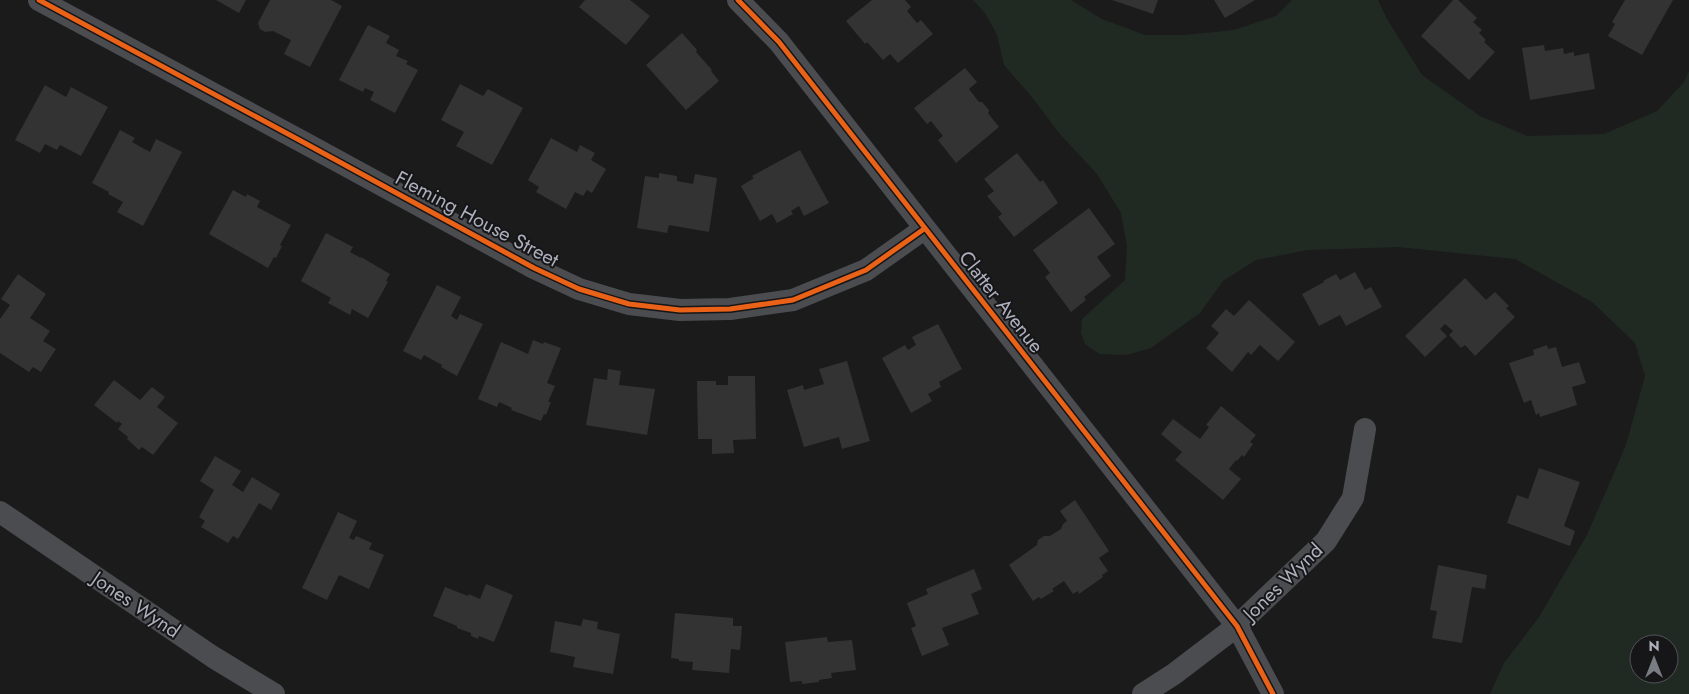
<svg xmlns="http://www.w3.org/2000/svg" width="1689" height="694" viewBox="0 0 1689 694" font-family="Jost,sans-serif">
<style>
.green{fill:#212923;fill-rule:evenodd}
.building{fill:#333334}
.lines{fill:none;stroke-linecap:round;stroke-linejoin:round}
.minor{stroke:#4b4c4f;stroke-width:22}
.cycleway-casing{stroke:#161518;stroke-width:8}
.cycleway{stroke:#ea6118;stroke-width:5}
.labels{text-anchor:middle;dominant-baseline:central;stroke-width:4;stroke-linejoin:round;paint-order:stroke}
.street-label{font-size:20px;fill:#adb0bc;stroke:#161518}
</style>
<rect width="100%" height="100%" fill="#1b1b1c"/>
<path class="green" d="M 973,0 L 1071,0 L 1102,19 L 1145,35 L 1185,35 L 1234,30 L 1276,16 L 1292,0 L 1378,0 L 1387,19 L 1422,75 L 1480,116 L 1527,136 L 1604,134 L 1657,111 L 1684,82 L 1689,71 L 1689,694 L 1490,694 L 1504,663 L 1539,617 L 1587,535 L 1626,445 L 1645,376 L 1635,343 L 1592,302 L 1515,259 L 1398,247 L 1308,250 L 1256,260 L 1223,281 L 1200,313 L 1151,348 L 1127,355 L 1099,354 L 1085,344 L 1081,333 L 1082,319 L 1125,280 L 1127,246 L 1121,213 L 1097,174 L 1059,133 L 1032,97 L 1004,65 L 997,35 L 985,13 ZM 1639,644 L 1669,644 L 1669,674 L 1639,674 Z"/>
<path class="building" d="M 216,0 L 246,0 L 239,13 Z
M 270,0 L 331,0 L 342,6 L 310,67 L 284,54 L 291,40 L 273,31 L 265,32 L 260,29 L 258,23 Z
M 585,0 L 630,0 L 650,16 L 626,45 L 579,7 Z
M 872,0 L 905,0 L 911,7 L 907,11 L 917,23 L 921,20 L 933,34 L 898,63 L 890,54 L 883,60 L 867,42 L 865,44 L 846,21 Z
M 1112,0 L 1158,0 L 1153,14 Z
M 1214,0 L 1255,0 L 1225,18 Z
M 1453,0 L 1458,0 L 1477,18 L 1473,22 L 1482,30 L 1479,33 L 1486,40 L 1484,42 L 1495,52 L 1469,80 L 1421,36 Z
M 1625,0 L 1673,0 L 1642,55 L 1608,36 L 1615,24 L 1612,22 Z
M 368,25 L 390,36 L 386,43 L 399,50 L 396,56 L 408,61 L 406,64 L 418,70 L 395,113 L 370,100 L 374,92 L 365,88 L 363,92 L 339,80 Z
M 682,33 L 697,50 L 696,52 L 712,70 L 711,71 L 719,81 L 686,110 L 646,65 Z
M 1544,45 L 1545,51 L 1563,48 L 1564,54 L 1574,52 L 1574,56 L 1589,53 L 1595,89 L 1530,100 L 1522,48 Z
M 965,68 L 977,82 L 969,89 L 979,102 L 982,102 L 989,110 L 988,113 L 999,127 L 956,163 L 938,140 L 943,136 L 931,121 L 927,124 L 914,108 Z
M 460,84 L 483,96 L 488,89 L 523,108 L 492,165 L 456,146 L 464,132 L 441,120 Z
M 45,85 L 66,97 L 71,87 L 108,107 L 81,156 L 60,145 L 57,150 L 45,144 L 40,153 L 15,140 Z
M 120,130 L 135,138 L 132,142 L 150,152 L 156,139 L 182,152 L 143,226 L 117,212 L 123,202 L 108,194 L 109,192 L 92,183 Z
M 551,138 L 577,152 L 580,145 L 595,153 L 591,160 L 606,169 L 592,193 L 587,190 L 583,196 L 575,192 L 566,209 L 536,192 L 539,187 L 528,180 Z
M 800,150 L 829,203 L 804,216 L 799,206 L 791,211 L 793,214 L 777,223 L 772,214 L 760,221 L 741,186 L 754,178 L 752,176 Z
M 1017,153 L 1040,182 L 1043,180 L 1058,203 L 1014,237 L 998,217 L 1002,214 L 987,196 L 994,191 L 984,179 Z
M 659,173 L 677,176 L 677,181 L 693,184 L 695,174 L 717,178 L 709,232 L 669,225 L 667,233 L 637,228 L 645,176 L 659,178 Z
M 233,190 L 246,197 L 247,194 L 260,201 L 257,207 L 291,225 L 280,245 L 282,246 L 276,258 L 274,257 L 268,268 L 209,234 Z
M 1089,208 L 1115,244 L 1097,257 L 1111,276 L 1084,297 L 1086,300 L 1071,312 L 1045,277 L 1050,273 L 1033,250 Z
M 326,233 L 353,247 L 350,252 L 361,258 L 361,257 L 390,274 L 386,281 L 388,282 L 368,318 L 352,309 L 350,315 L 328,303 L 331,298 L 301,281 Z
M 1355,272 L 1365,290 L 1371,287 L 1382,307 L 1346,326 L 1340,315 L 1319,326 L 1302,294 L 1324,282 L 1323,281 L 1336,274 L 1340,280 Z
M 18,274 L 46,294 L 30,318 L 50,331 L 43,341 L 56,349 L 41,372 L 33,367 L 29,372 L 0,353 L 0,319 L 10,305 L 1,299 Z
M 1465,278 L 1486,300 L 1495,292 L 1509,306 L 1506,308 L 1515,317 L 1475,356 L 1465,345 L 1461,348 L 1449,335 L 1453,331 L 1445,324 L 1440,329 L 1447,336 L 1425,357 L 1405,336 Z
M 437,285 L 461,297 L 451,316 L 457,320 L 460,314 L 483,324 L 457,376 L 441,367 L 442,365 L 424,355 L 421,360 L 403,351 Z
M 1249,300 L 1295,342 L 1278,361 L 1260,345 L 1251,355 L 1248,352 L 1232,372 L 1206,348 L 1219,333 L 1211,326 L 1226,309 L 1234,316 Z
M 938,324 L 962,369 L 939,382 L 941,387 L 928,394 L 932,401 L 911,413 L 882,358 L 905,345 L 908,350 L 916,345 L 912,337 Z
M 533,340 L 543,344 L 544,342 L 561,348 L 547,383 L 555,386 L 548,402 L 551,402 L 546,415 L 544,414 L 541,421 L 511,410 L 512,408 L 499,402 L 497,407 L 478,399 L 501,342 L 528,354 Z
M 1547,345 L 1548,349 L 1556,347 L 1562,367 L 1579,362 L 1586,383 L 1572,387 L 1577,405 L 1540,417 L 1539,413 L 1536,415 L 1531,400 L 1524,403 L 1509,363 L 1534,355 L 1533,350 Z
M 847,361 L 870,441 L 842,449 L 839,437 L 804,447 L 787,390 L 803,385 L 804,390 L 824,384 L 819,369 Z
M 608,369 L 621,371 L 619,385 L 655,389 L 647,435 L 586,425 L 594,378 L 607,380 Z
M 728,376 L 755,376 L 756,439 L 733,440 L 734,453 L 712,454 L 712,439 L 698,439 L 697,381 L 716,381 L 716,385 L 728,385 Z
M 114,380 L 140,400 L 152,387 L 165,397 L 157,407 L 178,423 L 153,455 L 142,447 L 139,450 L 127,439 L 128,437 L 118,429 L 122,424 L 118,421 L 117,423 L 94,405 Z
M 1221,406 L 1256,435 L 1250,442 L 1253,444 L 1244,457 L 1242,455 L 1237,461 L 1236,460 L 1229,469 L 1241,479 L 1223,500 L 1175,460 L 1182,452 L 1161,434 L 1173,419 L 1200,439 L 1209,427 L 1206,425 Z
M 215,456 L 241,471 L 232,485 L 243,492 L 252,477 L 280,494 L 271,510 L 259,503 L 238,539 L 233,536 L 228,543 L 201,527 L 205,521 L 199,517 L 214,490 L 200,481 Z
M 1539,468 L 1580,482 L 1564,526 L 1575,531 L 1570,546 L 1507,523 L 1517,495 L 1528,499 Z
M 1075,500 L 1109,551 L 1099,558 L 1108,571 L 1102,575 L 1103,577 L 1079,594 L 1078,591 L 1073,594 L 1064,581 L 1052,589 L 1054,591 L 1041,599 L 1039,597 L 1033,601 L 1009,565 L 1037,545 L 1038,540 L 1044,536 L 1050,536 L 1061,529 L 1063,524 L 1067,521 L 1060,511 Z
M 338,512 L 357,521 L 349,538 L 354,540 L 356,536 L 372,543 L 369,549 L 384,555 L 369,589 L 339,575 L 327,600 L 302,588 Z
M 1438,565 L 1487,575 L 1485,589 L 1472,587 L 1462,643 L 1432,638 L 1437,611 L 1430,610 Z
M 974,569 L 982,589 L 971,594 L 979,614 L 942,628 L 949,645 L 922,656 L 911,628 L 916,626 L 907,603 L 928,594 L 926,589 Z
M 486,584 L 513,595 L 494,642 L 479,636 L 478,639 L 471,636 L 471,633 L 457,628 L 457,626 L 433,616 L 445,587 L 468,596 L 469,594 L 480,599 Z
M 675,613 L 733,618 L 733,626 L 742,626 L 740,650 L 731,649 L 729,673 L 692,670 L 693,662 L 679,661 L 679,659 L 671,658 Z
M 583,619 L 598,622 L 597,629 L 620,634 L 613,674 L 573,667 L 575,657 L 550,652 L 555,621 L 581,626 Z
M 827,637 L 828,642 L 852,640 L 856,670 L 831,673 L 832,678 L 819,680 L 819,682 L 802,684 L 802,681 L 790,682 L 785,642 Z"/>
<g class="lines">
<path class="minor" d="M 39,0 L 301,141 L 534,268 L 579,289 L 629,304 L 680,310 L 730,309 L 793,300 L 866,270 L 924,229
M 738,0 L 779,42 L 1237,626 L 1273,694
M 0,512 L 213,657 L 274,694
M 1143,694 L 1174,674 L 1237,626 L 1326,541 L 1353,498 L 1365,429"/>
<defs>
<path id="cycleway" d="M 39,0 L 301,141 L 534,268 L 579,289 L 629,304 L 680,310 L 730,309 L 793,300 L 866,270 L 924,229
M 738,0 L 779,42 L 1237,626 L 1273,694"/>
</defs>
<use href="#cycleway" class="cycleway-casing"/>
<use href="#cycleway" class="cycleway"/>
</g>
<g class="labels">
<g class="street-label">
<text transform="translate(477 219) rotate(28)">Fleming House Street</text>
<text transform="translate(1001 302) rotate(52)">Clatter Avenue</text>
<text transform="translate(1283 582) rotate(-44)">Jones Wynd</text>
<text transform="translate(136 605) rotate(34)">Jones Wynd</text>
</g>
</g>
<g transform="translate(1654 659)"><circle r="24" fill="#161518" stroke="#52535a"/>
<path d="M0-4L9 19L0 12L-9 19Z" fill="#7a7c84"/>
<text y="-8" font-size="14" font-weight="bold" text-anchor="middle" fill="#adb0bc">N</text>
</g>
</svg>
